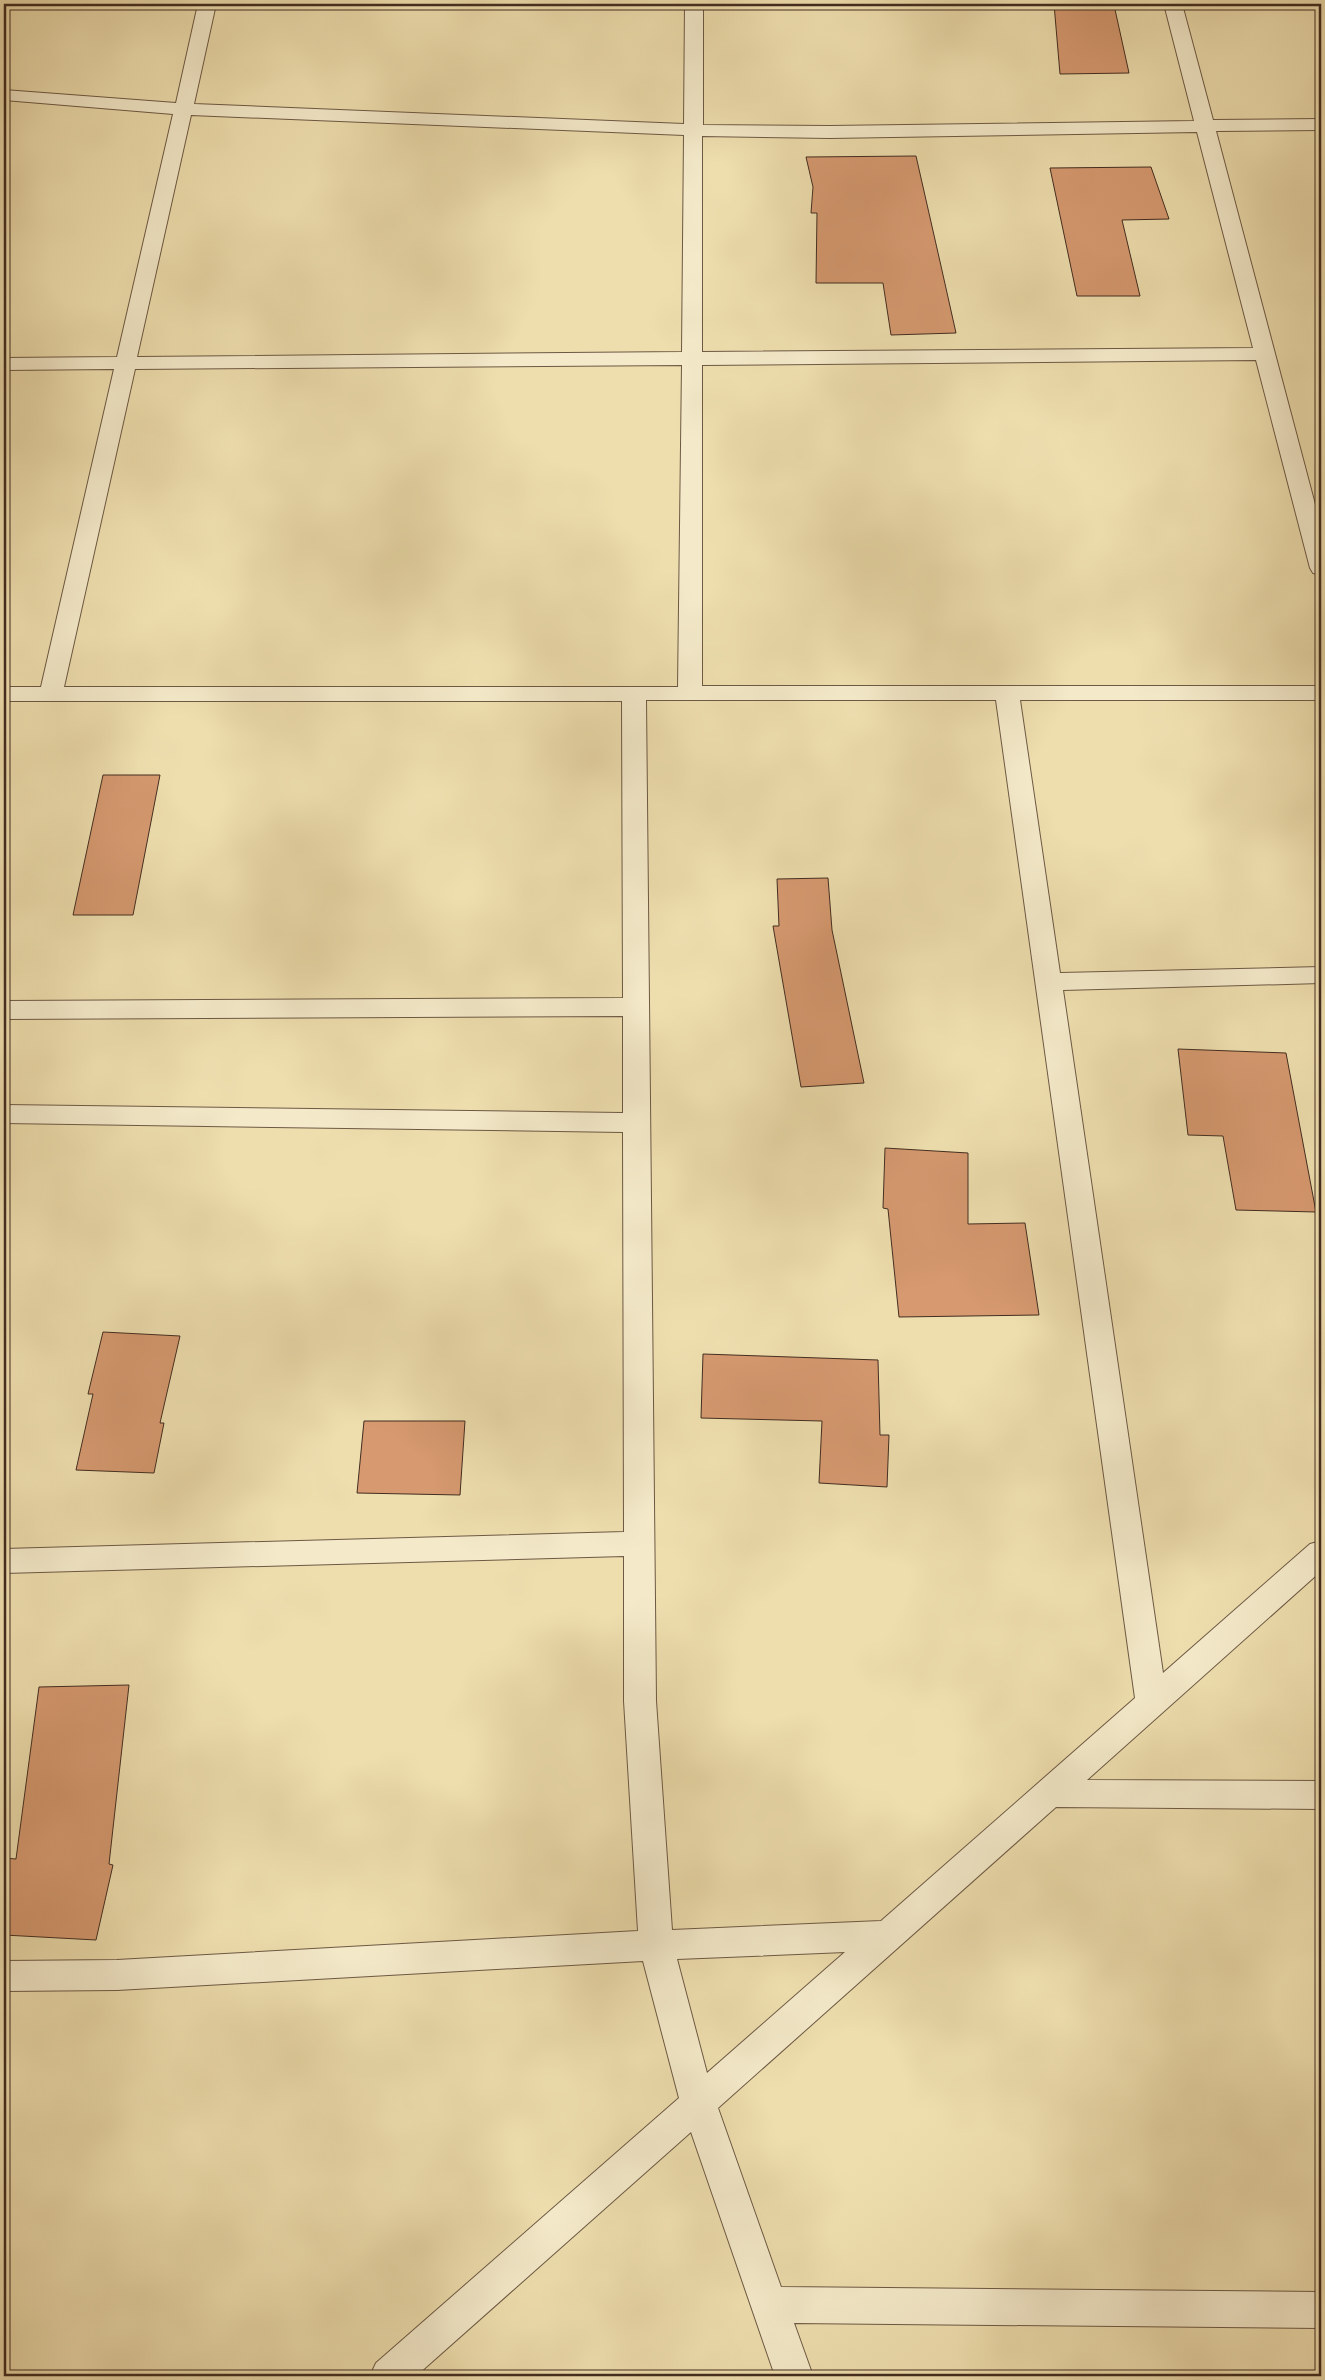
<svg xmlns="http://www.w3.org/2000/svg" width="1325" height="2380" viewBox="0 0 1325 2380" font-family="'IM FELL Double Pica',serif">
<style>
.building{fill:#d69970;stroke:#422d20}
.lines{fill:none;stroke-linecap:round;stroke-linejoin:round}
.minor-casing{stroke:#6d5944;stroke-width:2}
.minor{fill:#f4eaca;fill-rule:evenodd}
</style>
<rect width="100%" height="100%" fill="#eedeae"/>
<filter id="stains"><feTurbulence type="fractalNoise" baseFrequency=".004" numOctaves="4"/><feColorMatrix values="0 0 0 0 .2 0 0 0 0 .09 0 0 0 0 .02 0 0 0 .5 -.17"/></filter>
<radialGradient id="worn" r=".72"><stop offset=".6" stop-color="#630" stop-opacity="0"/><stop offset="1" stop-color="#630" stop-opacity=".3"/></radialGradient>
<path class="building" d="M 1054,4 L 1114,5 L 1129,73 L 1060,74 Z
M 916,156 L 941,266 L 956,333 L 891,335 L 883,283 L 816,283 L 817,213 L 811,213 L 813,187 L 806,157 Z
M 1151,167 L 1169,219 L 1122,220 L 1140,296 L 1077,296 L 1050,168 Z
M 103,775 L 160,775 L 133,915 L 73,915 Z
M 828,878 L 832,930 L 864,1083 L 801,1087 L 773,926 L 779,926 L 777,879 Z
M 1178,1049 L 1286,1053 L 1316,1212 L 1236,1210 L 1223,1136 L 1188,1135 Z
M 885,1148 L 968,1153 L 968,1224 L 1025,1223 L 1039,1315 L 899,1317 L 888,1209 L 883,1208 Z
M 103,1332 L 180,1336 L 160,1423 L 164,1423 L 154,1473 L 76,1470 L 93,1394 L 88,1394 Z
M 703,1354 L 878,1360 L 880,1435 L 889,1435 L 887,1487 L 819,1483 L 822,1421 L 701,1418 Z
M 364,1421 L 465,1421 L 460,1495 L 357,1493 Z
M 129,1685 L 109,1864 L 113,1865 L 96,1940 L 4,1935 L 4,1858 L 16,1859 L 39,1687 Z"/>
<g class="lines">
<defs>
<path id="minor" d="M 198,4 L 216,4 L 194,104 L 684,124 L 685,4 L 703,4 L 703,125 L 830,126 L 1194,121 L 1164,4 L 1182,4 L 1213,120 L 1321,119 L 1321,130 L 1216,131 L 1321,527 L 1321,575 L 1313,573 L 1310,568 L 1256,360 L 702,365 L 702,686 L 1321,686 L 1321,700 L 1020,700 L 1060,973 L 1321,967 L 1321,983 L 1063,990 L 1163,1673 L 1310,1544 L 1321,1541 L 1321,1571 L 1087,1780 L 1321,1781 L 1321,1809 L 1056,1807 L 718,2108 L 781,2287 L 1321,2292 L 1321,2328 L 794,2323 L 813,2376 L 775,2376 L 691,2132 L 416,2376 L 370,2376 L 376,2363 L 679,2098 L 643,1961 L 117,1990 L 4,1991 L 4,1961 L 117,1960 L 638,1931 L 624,1701 L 624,1556 L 4,1573 L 4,1549 L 624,1532 L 623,1132 L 4,1123 L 4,1105 L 623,1113 L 623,1016 L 4,1019 L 4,1001 L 623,998 L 622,701 L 4,701 L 4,687 L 41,687 L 114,369 L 4,370 L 4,358 L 117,357 L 173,114 L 4,100 L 4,90 L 176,103 ZM 191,115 L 684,135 L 682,352 L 137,357 ZM 1197,132 L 1253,348 L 702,352 L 702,136 L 830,138 ZM 682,365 L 678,687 L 64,687 L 135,369 ZM 646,700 L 996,700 L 1135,1698 L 881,1921 L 672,1930 L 656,1701 ZM 845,1952 L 707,2073 L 677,1959 Z"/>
</defs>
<use href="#minor" class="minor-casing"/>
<use href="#minor" class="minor"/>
</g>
<rect width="1325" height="2380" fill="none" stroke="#eedeae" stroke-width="20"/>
<rect x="5" y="5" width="1315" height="2370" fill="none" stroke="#422d20" stroke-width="2.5"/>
<rect x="10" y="10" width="1305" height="2360" fill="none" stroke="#422d20"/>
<rect width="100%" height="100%" filter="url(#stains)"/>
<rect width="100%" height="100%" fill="url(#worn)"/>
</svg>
